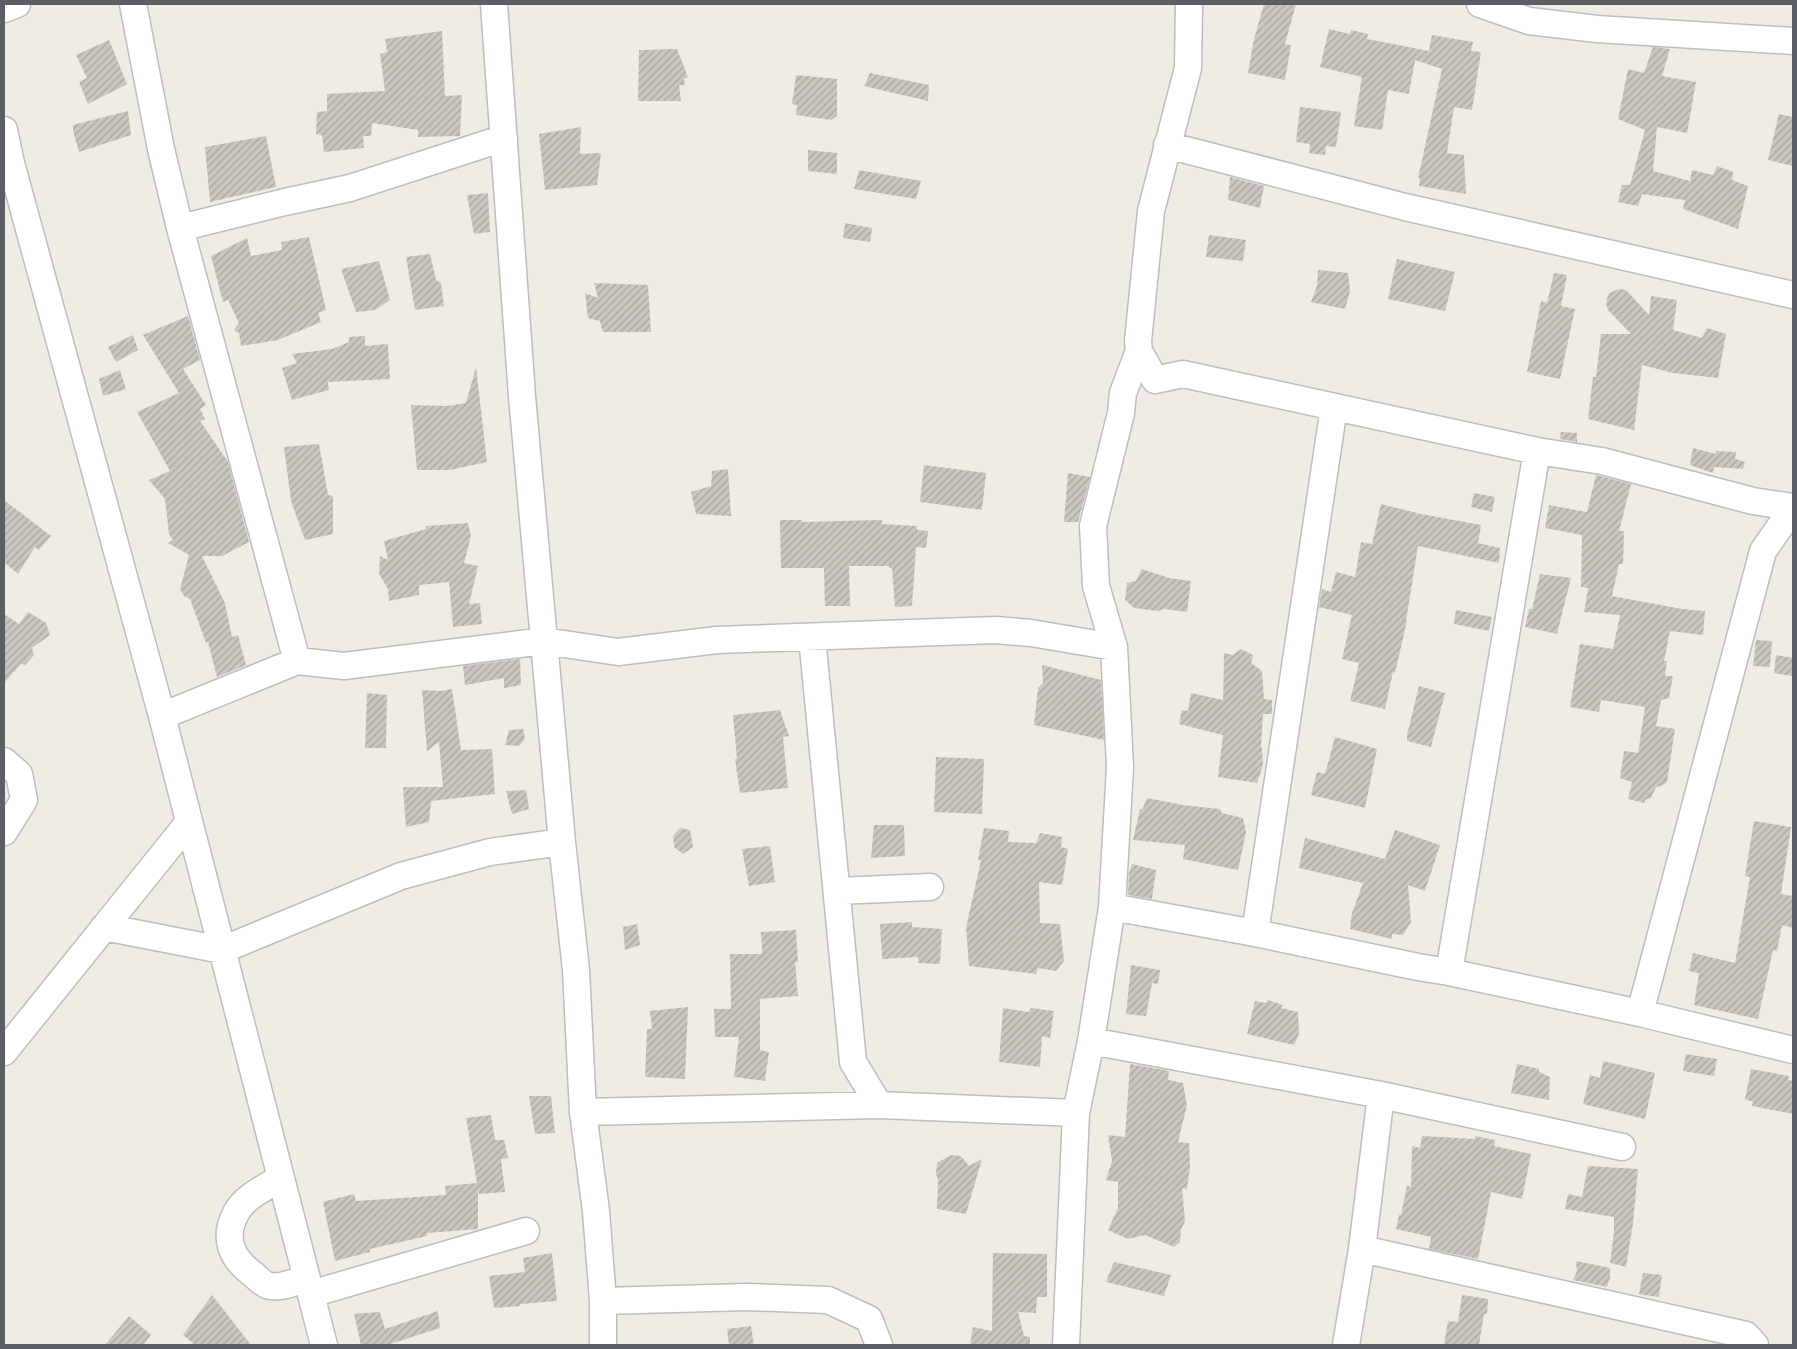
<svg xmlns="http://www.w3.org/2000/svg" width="1797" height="1349" viewBox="0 0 1797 1349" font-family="Lato,sans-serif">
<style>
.building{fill:url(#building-hatch)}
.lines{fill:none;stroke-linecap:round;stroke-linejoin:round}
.minor-casing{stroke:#bbbdc3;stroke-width:29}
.minor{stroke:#fff;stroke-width:26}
</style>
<defs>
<pattern id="building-hatch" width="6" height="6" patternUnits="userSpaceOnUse" patternTransform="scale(1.25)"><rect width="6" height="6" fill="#cac7c0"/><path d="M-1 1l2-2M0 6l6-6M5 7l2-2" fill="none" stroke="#a7a5a0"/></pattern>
</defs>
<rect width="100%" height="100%" fill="#efede3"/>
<path class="building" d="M 1264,4 L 1296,4 L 1285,44 L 1291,45 L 1285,80 L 1248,73 L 1254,39 Z
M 1329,29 L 1350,34 L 1351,30 L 1368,34 L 1367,39 L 1429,51 L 1432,35 L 1473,42 L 1471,51 L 1481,52 L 1472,110 L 1454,107 L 1447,153 L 1464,155 L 1466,194 L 1419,186 L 1420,178 L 1418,178 L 1442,69 L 1415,60 L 1409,94 L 1388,90 L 1382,130 L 1354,126 L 1362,77 L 1320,67 Z
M 442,31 L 445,96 L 462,95 L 460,136 L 418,137 L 418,130 L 372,123 L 371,136 L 363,136 L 364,148 L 324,152 L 322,135 L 316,134 L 317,112 L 327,111 L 327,94 L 385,91 L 380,54 L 387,52 L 385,39 Z
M 109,40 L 127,84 L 88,104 L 79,82 L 87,78 L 76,55 Z
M 1653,47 L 1670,49 L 1662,76 L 1696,82 L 1687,133 L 1657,127 L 1653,171 L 1690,181 L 1692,170 L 1713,175 L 1717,166 L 1733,172 L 1732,180 L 1748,186 L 1738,229 L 1683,209 L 1685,200 L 1642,194 L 1638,206 L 1618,202 L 1622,185 L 1630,185 L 1645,130 L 1618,119 L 1628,69 L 1644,73 Z
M 677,49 L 688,77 L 684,79 L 685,85 L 679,85 L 681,101 L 638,101 L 639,50 Z
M 870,73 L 929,85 L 928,101 L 864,86 Z
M 796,75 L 837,79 L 837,116 L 831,120 L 796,115 L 797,105 L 792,104 Z
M 1300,107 L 1341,112 L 1336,147 L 1326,146 L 1325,155 L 1309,153 L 1310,144 L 1296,142 Z
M 128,111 L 131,135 L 79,152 L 73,131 L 73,125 Z
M 1779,114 L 1793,117 L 1793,166 L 1768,160 Z
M 581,127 L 580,154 L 601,153 L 597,185 L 545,190 L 539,134 Z
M 266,136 L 276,187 L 210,202 L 205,147 Z
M 808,150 L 837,153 L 837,174 L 808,171 Z
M 859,170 L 921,181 L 916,199 L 854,189 Z
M 1230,177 L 1264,186 L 1260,208 L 1228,200 Z
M 488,193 L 490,232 L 474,234 L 467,195 Z
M 845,223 L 872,228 L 870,242 L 843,238 Z
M 1209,235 L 1246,240 L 1243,261 L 1206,257 Z
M 309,237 L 326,310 L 318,313 L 321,322 L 278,340 L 241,346 L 239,333 L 234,330 L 239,323 L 228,300 L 223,302 L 211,256 L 247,238 L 251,256 L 282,250 L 281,242 Z
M 430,254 L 436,280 L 441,283 L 444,306 L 415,310 L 406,257 Z
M 1397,259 L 1455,272 L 1445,311 L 1388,299 Z
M 379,261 L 390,300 L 375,310 L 356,312 L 341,269 Z
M 1318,270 L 1348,273 L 1350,291 L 1345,309 L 1311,302 L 1317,286 Z
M 1554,273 L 1567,275 L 1561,306 L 1575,309 L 1560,379 L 1527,372 L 1541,301 L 1547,303 Z
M 594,283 L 648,285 L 651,332 L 603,332 L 600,321 L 588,318 L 585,293 L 598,298 Z
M 1622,289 L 1627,291 L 1649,315 L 1651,296 L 1677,300 L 1673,330 L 1702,338 L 1707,328 L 1726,334 L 1718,378 L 1673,373 L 1642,365 L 1634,430 L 1588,419 L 1593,377 L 1596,377 L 1601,334 L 1631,334 L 1608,310 L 1606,304 L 1607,298 L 1610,293 L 1616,290 Z
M 188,316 L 200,360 L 183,369 L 206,405 L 200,409 L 205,419 L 200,421 L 228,462 L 249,542 L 222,556 L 202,556 L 225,603 L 232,637 L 238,635 L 246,665 L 217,677 L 208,642 L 206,643 L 190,599 L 184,596 L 180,589 L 189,555 L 168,543 L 173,540 L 169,534 L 165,499 L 149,480 L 170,471 L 137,412 L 179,393 L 143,335 Z
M 133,335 L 138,350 L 116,362 L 108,347 Z
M 365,336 L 365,346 L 388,344 L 390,379 L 328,382 L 329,390 L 292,400 L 282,368 L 297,363 L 292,354 L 332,349 L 349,342 L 349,337 Z
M 476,367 L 487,462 L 450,470 L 417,470 L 411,405 L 447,406 L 466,403 Z
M 120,370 L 126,389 L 103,396 L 99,379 Z
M 1561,432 L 1577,433 L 1577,442 L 1560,439 Z
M 319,444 L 328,495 L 333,496 L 333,534 L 305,540 L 291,501 L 284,447 Z
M 1693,448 L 1716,454 L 1716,451 L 1736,452 L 1735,459 L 1745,462 L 1743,469 L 1714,467 L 1713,473 L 1690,465 Z
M 924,465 L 986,473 L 982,510 L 920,502 Z
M 728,469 L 731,516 L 696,514 L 691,492 L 711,486 L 712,471 Z
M 1068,473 L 1090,477 L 1078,522 L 1064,522 Z
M 1596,475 L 1631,484 L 1619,531 L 1624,531 L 1623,564 L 1619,564 L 1612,596 L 1682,609 L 1705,611 L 1703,635 L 1670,631 L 1664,661 L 1667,661 L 1665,676 L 1673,676 L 1669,698 L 1661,700 L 1656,726 L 1675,729 L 1667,782 L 1661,786 L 1656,787 L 1651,798 L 1646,799 L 1644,803 L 1628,799 L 1632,782 L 1620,778 L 1624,751 L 1638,753 L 1645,707 L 1601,700 L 1599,712 L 1570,707 L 1580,644 L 1613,649 L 1620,615 L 1584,612 L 1588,588 L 1581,587 L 1582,535 L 1545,528 L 1549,505 L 1587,512 Z
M 1474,493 L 1495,497 L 1492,512 L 1471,507 Z
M 4,500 L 51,536 L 39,550 L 35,547 L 18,574 L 4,562 Z
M 1381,504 L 1421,514 L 1481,525 L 1478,543 L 1500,548 L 1499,563 L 1418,546 L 1406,621 L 1407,621 L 1395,673 L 1393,672 L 1385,709 L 1350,701 L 1359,663 L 1342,659 L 1352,615 L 1319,607 L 1322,589 L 1331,592 L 1336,572 L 1355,577 L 1361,542 L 1372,544 Z
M 780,520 L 802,520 L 802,522 L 882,520 L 882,524 L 917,526 L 917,530 L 928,531 L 926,548 L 916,547 L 912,606 L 895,607 L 892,568 L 889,568 L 889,566 L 849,566 L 850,606 L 825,606 L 824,568 L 781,568 Z
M 468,523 L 471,536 L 464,563 L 478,566 L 469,604 L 480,603 L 482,624 L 453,627 L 449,582 L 419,585 L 419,595 L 389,601 L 388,589 L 379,574 L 380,556 L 388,560 L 384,541 L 426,529 L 426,526 Z
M 1142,569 L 1169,578 L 1191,581 L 1187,612 L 1164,609 L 1158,611 L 1134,608 L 1125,600 L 1127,583 L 1136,581 Z
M 1540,574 L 1571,578 L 1557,634 L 1525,627 L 1529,609 L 1532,609 Z
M 1456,610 L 1492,617 L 1489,631 L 1454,624 Z
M 28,612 L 46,623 L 50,635 L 32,648 L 34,655 L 25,665 L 21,664 L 4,683 L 4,614 L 19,624 Z
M 1756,640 L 1772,641 L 1770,667 L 1753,666 Z
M 1241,649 L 1253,655 L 1251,663 L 1262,671 L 1264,699 L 1272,700 L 1272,714 L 1263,714 L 1261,748 L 1262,748 L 1263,765 L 1257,783 L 1218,777 L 1223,735 L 1179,724 L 1182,710 L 1188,711 L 1191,693 L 1223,700 L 1224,653 L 1233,655 Z
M 1776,655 L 1793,658 L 1793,676 L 1774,673 Z
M 520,659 L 521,685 L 504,688 L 504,678 L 465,685 L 463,666 Z
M 1042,665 L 1101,680 L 1104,740 L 1034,725 L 1038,688 L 1043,683 Z
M 1419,686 L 1445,693 L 1431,747 L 1407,741 L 1407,735 Z
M 452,689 L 461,750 L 492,749 L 495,794 L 431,801 L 429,822 L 406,827 L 403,787 L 443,787 L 439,742 L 427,751 L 422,690 L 441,691 Z
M 367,693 L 387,695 L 386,748 L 365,748 Z
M 780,710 L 789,736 L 783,737 L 788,788 L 740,793 L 735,759 L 737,759 L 733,715 Z
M 523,729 L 525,739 L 519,746 L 505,745 L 509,730 Z
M 1335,737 L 1377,749 L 1365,808 L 1311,795 L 1317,772 L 1325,774 Z
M 936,757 L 984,759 L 982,814 L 934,812 Z
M 526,790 L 529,809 L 512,814 L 506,791 Z
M 1147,798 L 1183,805 L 1220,809 L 1222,813 L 1243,818 L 1246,832 L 1238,870 L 1183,859 L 1185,845 L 1133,840 L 1140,809 L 1142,810 Z
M 1754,821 L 1791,827 L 1781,894 L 1793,896 L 1793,928 L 1782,925 L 1777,951 L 1773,950 L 1758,1019 L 1694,1005 L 1699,973 L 1689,971 L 1693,953 L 1735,963 L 1750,877 L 1745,876 Z
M 874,825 L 904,825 L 905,856 L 871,858 Z
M 680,828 L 690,830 L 693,847 L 683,854 L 674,847 L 673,836 Z
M 984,828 L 1009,831 L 1008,842 L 1036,843 L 1040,833 L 1062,837 L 1061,847 L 1068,849 L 1062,885 L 1039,882 L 1040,923 L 1060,924 L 1064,961 L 1056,971 L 1038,968 L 1036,974 L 969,966 L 966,928 L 981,860 L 978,860 Z
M 1395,830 L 1440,845 L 1425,891 L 1408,885 L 1411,922 L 1403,935 L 1392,934 L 1392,939 L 1350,929 L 1352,913 L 1363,883 L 1299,868 L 1305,838 L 1385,859 Z
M 770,846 L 775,882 L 749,886 L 742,849 Z
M 1132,864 L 1156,870 L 1152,899 L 1128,895 L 1129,873 Z
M 912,922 L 912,927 L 942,929 L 940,964 L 918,963 L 918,957 L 882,959 L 880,924 Z
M 637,924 L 640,945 L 625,950 L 623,927 Z
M 796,930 L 798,962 L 795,962 L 798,996 L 760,999 L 760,1050 L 769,1052 L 765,1081 L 734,1077 L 739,1037 L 715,1037 L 714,1009 L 731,1009 L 730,954 L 762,954 L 761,932 Z
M 1131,965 L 1160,970 L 1158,984 L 1152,983 L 1146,1016 L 1126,1014 Z
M 1268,1000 L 1283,1005 L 1281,1008 L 1298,1012 L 1299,1034 L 1294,1045 L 1247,1034 L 1255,1001 L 1266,1003 Z
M 688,1007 L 685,1079 L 645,1077 L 647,1029 L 652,1029 L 650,1011 Z
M 1003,1008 L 1029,1012 L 1031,1008 L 1054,1011 L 1050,1038 L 1042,1036 L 1040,1067 L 999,1062 Z
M 1686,1054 L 1717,1059 L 1714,1076 L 1683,1071 Z
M 1603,1061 L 1655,1073 L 1645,1119 L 1583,1104 L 1590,1075 L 1600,1078 Z
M 1130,1064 L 1169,1071 L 1168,1080 L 1183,1083 L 1187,1105 L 1178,1142 L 1189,1143 L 1190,1167 L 1187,1189 L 1182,1188 L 1185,1221 L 1181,1230 L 1180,1242 L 1174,1247 L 1145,1235 L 1128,1239 L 1108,1230 L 1118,1208 L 1118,1182 L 1106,1180 L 1112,1161 L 1108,1135 L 1125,1137 Z
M 1517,1064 L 1539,1069 L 1539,1072 L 1550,1077 L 1549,1100 L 1511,1093 Z
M 1751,1069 L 1789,1076 L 1788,1080 L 1793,1081 L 1793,1114 L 1752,1106 L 1753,1102 L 1745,1099 Z
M 529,1096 L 551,1096 L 555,1133 L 535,1134 Z
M 491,1115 L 495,1140 L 504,1140 L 508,1158 L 501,1159 L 505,1192 L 479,1194 L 478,1186 L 478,1229 L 427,1233 L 427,1236 L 370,1249 L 370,1252 L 335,1261 L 323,1202 L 354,1194 L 356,1201 L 446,1195 L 445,1186 L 477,1183 L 466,1118 Z
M 1422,1136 L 1475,1139 L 1475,1136 L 1495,1140 L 1494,1146 L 1531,1154 L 1522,1199 L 1491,1192 L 1478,1259 L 1429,1249 L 1431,1237 L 1396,1229 L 1399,1215 L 1401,1215 L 1407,1186 L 1411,1187 L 1412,1146 L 1420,1148 Z
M 951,1155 L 961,1156 L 969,1166 L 982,1159 L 966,1214 L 937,1209 L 938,1179 L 936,1175 L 937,1163 Z
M 1588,1166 L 1638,1169 L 1633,1223 L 1626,1267 L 1610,1263 L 1614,1232 L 1614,1217 L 1565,1209 L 1568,1194 L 1582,1197 Z
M 552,1253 L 557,1301 L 520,1304 L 520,1306 L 494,1308 L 489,1276 L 525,1272 L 523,1258 Z
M 993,1253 L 1047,1254 L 1047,1297 L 1037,1297 L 1036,1313 L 1018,1312 L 1024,1336 L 1030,1337 L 1030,1345 L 970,1345 L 973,1327 L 992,1331 Z
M 1576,1261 L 1610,1268 L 1610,1278 L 1607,1287 L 1573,1280 L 1577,1271 Z
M 1114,1262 L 1171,1275 L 1164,1296 L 1106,1282 Z
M 1643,1273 L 1662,1275 L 1659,1297 L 1639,1294 Z
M 212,1295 L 251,1345 L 195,1345 L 183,1335 Z
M 1462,1295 L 1488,1299 L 1487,1314 L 1484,1314 L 1479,1345 L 1444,1345 L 1448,1321 L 1458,1322 Z
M 438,1311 L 440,1328 L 387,1345 L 361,1345 L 354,1314 L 380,1312 L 385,1329 Z
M 129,1316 L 151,1335 L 143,1345 L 105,1345 Z
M 751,1326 L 754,1345 L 729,1345 L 727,1329 Z"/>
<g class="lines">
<defs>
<path id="minor" d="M 133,4 L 161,149 L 180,228 L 297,661
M 494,4 L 522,396 L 562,842 L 576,970 L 583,1112 L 596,1211 L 603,1301 L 603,1345
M 1189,4 L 1188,68 L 1151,211 L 1138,341 L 1139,351 L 1155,380 L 1183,374 L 1537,451
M 1480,4 L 1529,21 L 1597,29 L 1793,41
M 4,9 L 17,4
M 4,130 L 11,163 L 162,716 L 324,1345
M 1167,145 L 1405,207 L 1793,295
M 180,228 L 285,202 L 350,188 L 504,138
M 812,637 L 853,1062 L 879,1105
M 162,716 L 297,661 L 344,666 L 544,641 L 618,652 L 717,640 L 995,630 L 1031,633 L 1114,647
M 4,761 L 19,774 L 24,800 L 4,832
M 837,891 L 930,887
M 1112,907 L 1255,933 L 1418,967 L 1449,972 L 1640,1013 L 1793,1050
M 104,927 L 222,950 L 401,876 L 490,852 L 562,842
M 1255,933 L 1334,407
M 1449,972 L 1537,451 L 1602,461 L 1753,501 L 1793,507
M 1640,1013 L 1763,551 L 1793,508
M 1091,1041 L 1381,1095 L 1622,1147
M 4,1052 L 189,822
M 583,1112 L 879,1105 L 1076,1113
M 281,1178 C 266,1187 244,1197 236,1213 C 222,1239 232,1259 254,1275 C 258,1279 264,1285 270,1286 C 283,1288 294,1282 306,1278
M 1362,1249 L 1746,1335 L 1755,1345
M 311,1294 L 526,1231
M 603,1301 L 747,1297 L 828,1300 L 869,1319 L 879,1345
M 1066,1345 L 1076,1113 L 1091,1041 L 1112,907 L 1120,767 L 1114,647 L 1096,586 L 1093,526 L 1121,413 L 1123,393 L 1139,351
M 1346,1345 L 1362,1249 L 1381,1095"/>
</defs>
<use href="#minor" class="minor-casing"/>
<use href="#minor" class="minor"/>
</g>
<rect width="1797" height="1349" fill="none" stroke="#5b5f65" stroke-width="10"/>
</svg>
